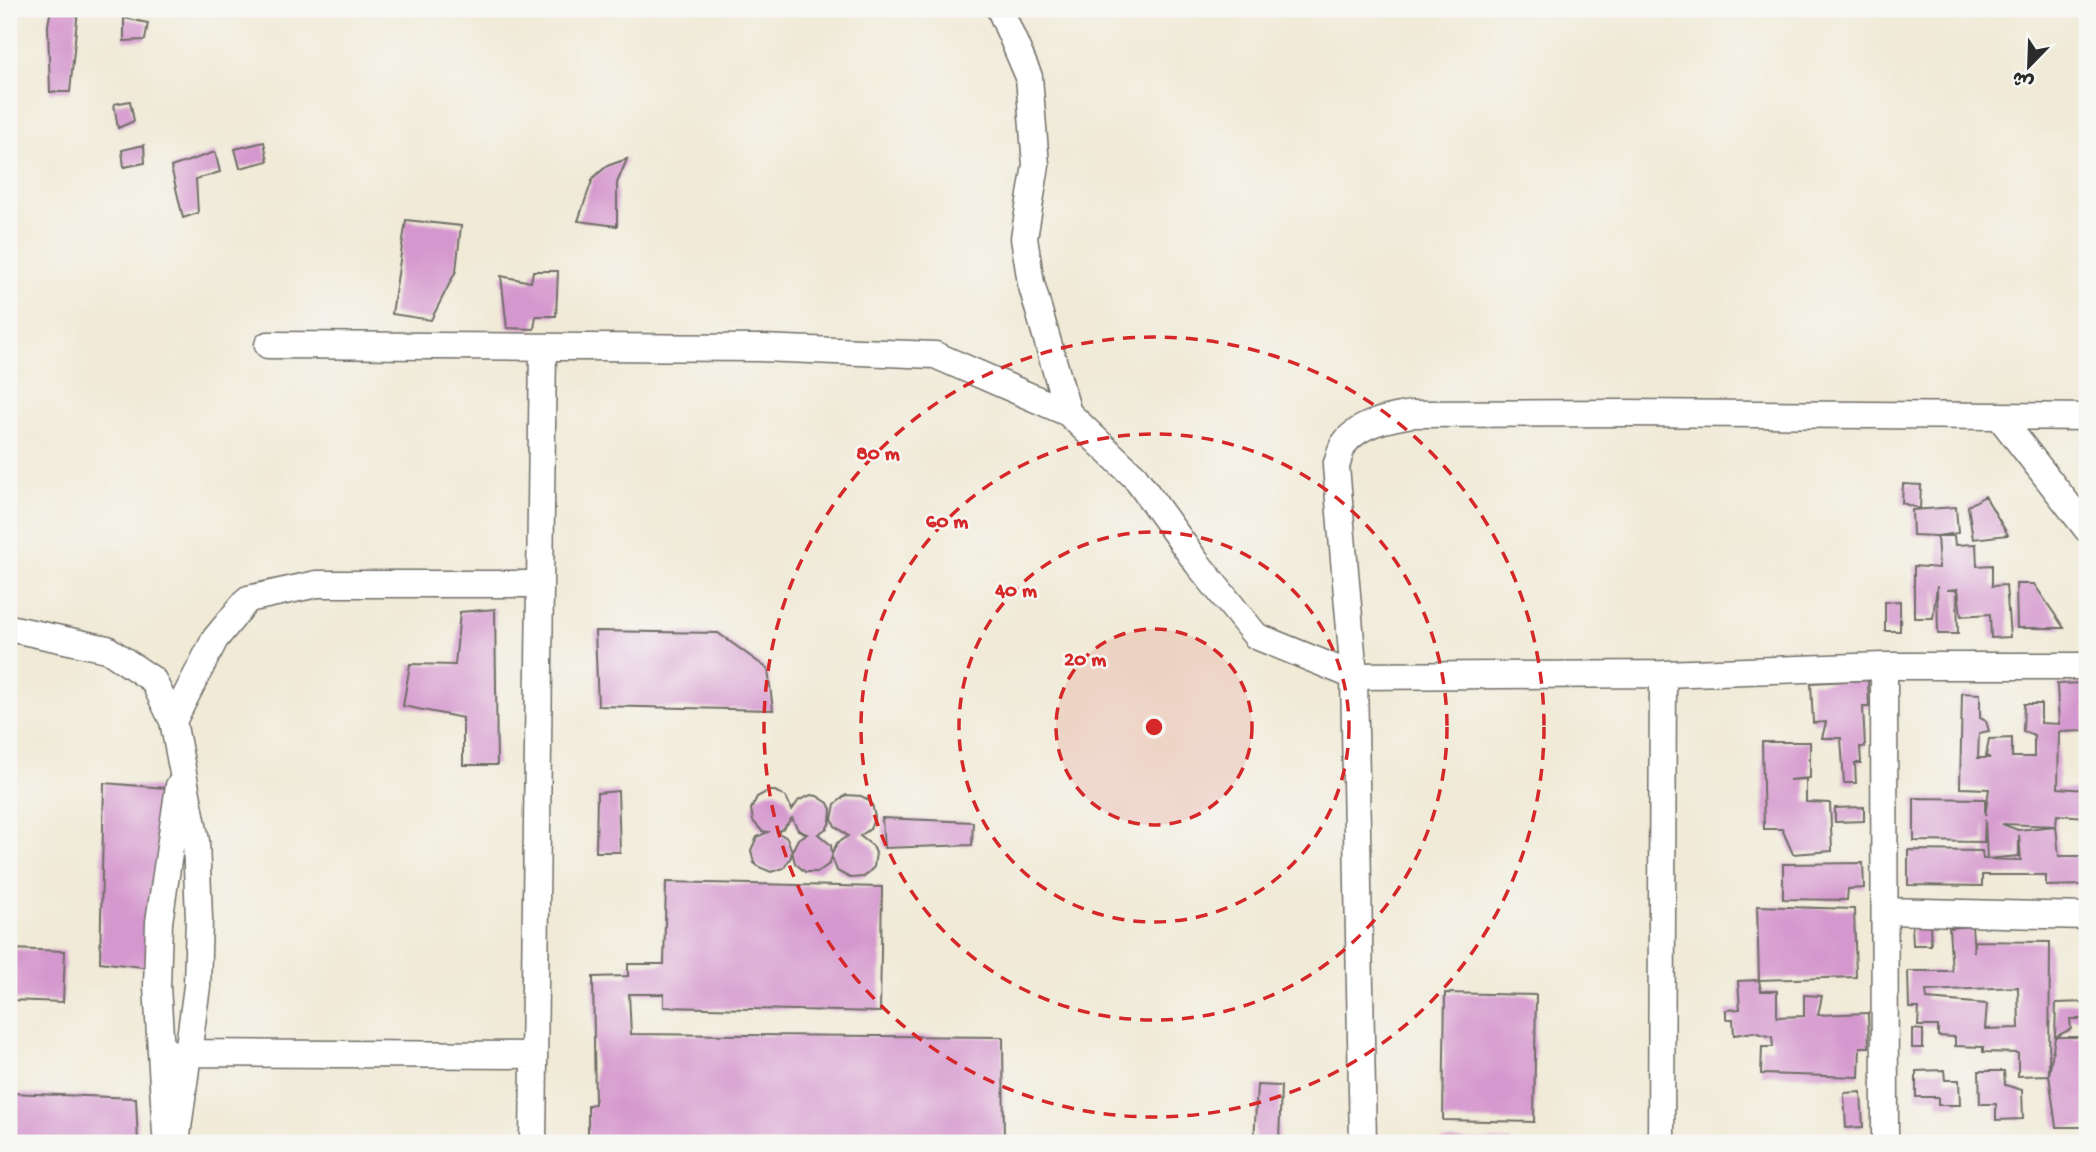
<svg xmlns="http://www.w3.org/2000/svg" width="2096" height="1152" viewBox="0 0 2096 1152" font-family="'Gochi Hand','Playpen Sans Arabic',sans-serif">
<style>
.building{fill:#d598ce;fill-rule:evenodd}
.lines{fill:none;stroke-linecap:round;stroke-linejoin:round}
.minor-casing{stroke:#706e67;stroke-width:29}
.minor{stroke:#fff;stroke-width:26}
.ring{fill:none;stroke:#d62828;stroke-width:3.5;stroke-dasharray:12 9}
.centre{fill:#d62828;stroke:#f6f6f2;stroke-width:3.5}
.ring-label{font-size:21px;text-anchor:middle;font-weight:bold;fill:#d62828;stroke:#f6f6f2;stroke-width:5;stroke-linejoin:round;paint-order:stroke}
</style>
<rect width="100%" height="100%" fill="#f6f6f2"/>
<filter id="ink" filterUnits="userSpaceOnUse"><feTurbulence type="fractalNoise" baseFrequency=".0143" numOctaves="2"/><feDisplacementMap in="SourceGraphic" scale="14" xChannelSelector="R" yChannelSelector="G"/><feConvolveMatrix kernelMatrix="1 2 1 2 8 2 1 2 1" color-interpolation-filters="sRGB"/></filter>
<filter id="wash" filterUnits="userSpaceOnUse"><feTurbulence type="fractalNoise" baseFrequency=".00686" numOctaves="4" result="noise"/><feDisplacementMap in="SourceGraphic" scale="28" xChannelSelector="R" yChannelSelector="G"/><feGaussianBlur stdDeviation="1.57" result="paint"/><feColorMatrix in="noise" values="0 0 0 0 0 0 0 0 0 0 0 0 0 0 0 0 0 1.4 0 .05"/><feComposite in="paint" operator="in"/></filter>
<g filter="url(#wash)">
<rect width="100%" height="100%" fill="#f0ead7"/>
<g id="blocks">
<path class="building" d="M 51,9 L 78,9 L 70,92 L 50,92 L 48,25 Z
M 124,18 L 148,23 L 145,40 L 124,41 Z
M 130,101 L 134,121 L 118,128 L 114,104 Z
M 264,142 L 268,161 L 240,168 L 235,149 Z
M 144,145 L 145,163 L 124,167 L 122,150 Z
M 215,152 L 220,172 L 196,179 L 198,213 L 183,218 L 171,167 Z
M 627,159 L 617,183 L 617,226 L 578,221 L 593,178 L 607,166 Z
M 406,220 L 461,226 L 456,271 L 431,320 L 392,314 Z
M 533,271 L 558,271 L 556,316 L 536,316 L 534,329 L 507,328 L 501,276 L 531,282 Z
M 1903,484 L 1921,485 L 1920,509 L 1902,503 Z
M 1985,496 L 2008,535 L 1973,539 L 1968,506 Z
M 1956,507 L 1958,533 L 1937,536 L 1913,535 L 1912,510 Z
M 1937,536 L 1954,536 L 1955,545 L 1976,544 L 1977,566 L 1992,565 L 1992,586 L 2006,585 L 2010,637 L 1991,638 L 1990,614 L 1961,616 L 1958,589 L 1947,590 L 1957,590 L 1958,634 L 1938,634 L 1937,586 L 1933,618 L 1914,618 L 1914,566 L 1939,568 Z
M 2016,584 L 2034,584 L 2064,628 L 2017,628 Z
M 1900,601 L 1900,631 L 1885,631 L 1885,602 Z
M 495,609 L 497,765 L 463,765 L 463,718 L 403,706 L 410,664 L 455,665 L 460,612 Z
M 595,631 L 718,633 L 768,669 L 773,710 L 598,706 Z
M 1868,680 L 1869,707 L 1863,707 L 1865,747 L 1860,747 L 1861,763 L 1855,763 L 1856,783 L 1844,783 L 1841,738 L 1822,738 L 1826,722 L 1813,723 L 1811,683 Z
M 2086,683 L 2087,731 L 2059,732 L 2058,788 L 2087,790 L 2087,817 L 2057,815 L 2056,826 L 2059,856 L 2087,856 L 2087,885 L 2046,886 L 2046,875 L 1982,875 L 1982,886 L 1908,885 L 1908,850 L 1982,851 L 1983,859 L 2021,860 L 2019,835 L 2019,856 L 1987,859 L 1985,820 L 1984,842 L 1914,841 L 1914,798 L 1985,799 L 1985,816 L 1989,789 L 1960,788 L 1962,693 L 1980,694 L 1980,718 L 1986,721 L 1989,731 L 1979,733 L 1978,758 L 1990,758 L 1986,756 L 1989,739 L 2012,738 L 2012,757 L 2034,757 L 2034,735 L 2023,731 L 2024,704 L 2041,704 L 2041,723 L 2059,724 L 2057,684 ZM 2002,824 L 2056,826 L 2018,830 Z
M 1762,742 L 1810,742 L 1810,778 L 1789,780 L 1806,779 L 1806,802 L 1830,803 L 1832,851 L 1793,854 L 1782,829 L 1764,829 Z
M 104,783 L 165,788 L 150,968 L 100,962 Z
M 618,791 L 620,852 L 596,852 L 597,793 Z
M 768,791 L 775,791 L 786,797 L 792,810 L 799,800 L 811,795 L 817,796 L 828,803 L 831,809 L 830,822 L 827,828 L 818,834 L 831,845 L 832,854 L 837,843 L 848,836 L 835,826 L 832,819 L 835,804 L 846,795 L 861,796 L 867,799 L 872,804 L 875,817 L 870,829 L 860,836 L 873,846 L 876,853 L 874,867 L 864,877 L 850,878 L 837,871 L 832,857 L 829,864 L 818,872 L 805,872 L 795,863 L 792,851 L 791,857 L 784,868 L 771,872 L 759,867 L 754,863 L 751,850 L 757,837 L 768,832 L 762,831 L 753,821 L 751,809 L 757,797 ZM 792,818 L 798,830 L 807,834 L 798,839 L 792,851 L 787,838 L 777,832 L 783,829 Z
M 1864,807 L 1864,821 L 1835,822 L 1835,808 Z
M 882,818 L 973,822 L 972,845 L 884,848 Z
M 1863,863 L 1864,888 L 1848,889 L 1847,900 L 1783,899 L 1783,864 Z
M 666,882 L 882,887 L 880,1012 L 664,1007 L 664,994 L 629,994 L 631,1034 L 1003,1037 L 1004,1143 L 588,1143 L 588,1105 L 595,1104 L 593,977 L 628,976 L 628,964 L 664,964 Z
M 1757,906 L 1854,909 L 1856,977 L 1759,980 Z
M 1912,924 L 1930,924 L 1931,945 L 1913,945 Z
M 1972,926 L 1974,952 L 1974,941 L 2050,942 L 2049,1075 L 2018,1076 L 2018,1053 L 1983,1052 L 1983,1047 L 1955,1046 L 1955,1037 L 1938,1036 L 1938,1026 L 1918,1026 L 1919,1008 L 1909,1008 L 1908,971 L 1952,971 L 1949,928 ZM 2018,987 L 2019,1028 L 1985,1029 L 1987,1004 L 1927,999 L 1926,991 Z
M 9,949 L 65,951 L 63,1002 L 9,1000 Z
M 1759,980 L 1761,991 L 1777,991 L 1777,1017 L 1804,1016 L 1804,995 L 1822,996 L 1818,1015 L 1868,1013 L 1869,1047 L 1860,1047 L 1859,1077 L 1761,1074 L 1762,1047 L 1773,1047 L 1772,1037 L 1754,1032 L 1734,1035 L 1733,1019 L 1726,1019 L 1726,1010 L 1740,1009 L 1738,981 Z
M 1445,993 L 1536,995 L 1534,1122 L 1443,1120 Z
M 2087,1002 L 2087,1019 L 2070,1019 L 2071,1029 L 2055,1037 L 2056,1003 Z
M 1912,1029 L 1923,1030 L 1923,1048 L 1912,1048 Z
M 2055,1037 L 2087,1037 L 2087,1127 L 2056,1127 L 2049,1075 Z
M 1944,1070 L 1945,1080 L 1959,1080 L 1960,1105 L 1938,1105 L 1938,1097 L 1916,1097 L 1916,1071 Z
M 1979,1071 L 2004,1071 L 2005,1085 L 2022,1090 L 2023,1119 L 1996,1120 L 1996,1104 L 1980,1104 Z
M 1257,1085 L 1281,1086 L 1279,1143 L 1254,1143 Z
M 1861,1092 L 1863,1127 L 1846,1128 L 1844,1093 Z
M 9,1093 L 136,1098 L 138,1143 L 9,1143 Z
M 1442,1140 L 1511,1141 L 1511,1143 L 1442,1143 Z"/>
</g>
</g>
<g filter="url(#ink)">
<use href="#blocks" fill-opacity="0" stroke="#706e67" stroke-width="2"/>
<g class="lines">
<defs>
<path id="minor" d="M 1000,9 L 1029,77 L 1036,165 L 1024,238 L 1031,283 L 1068,413
M 268,345 L 761,348 L 935,355 L 1068,413 L 1135,477 L 1197,563 L 1256,636 L 1354,676 L 1663,674 L 1884,666 L 2087,666
M 1999,416 L 2087,417
M 9,628 L 107,649 L 153,680 L 173,721 L 196,841 L 199,919 L 197,986 L 176,1143
M 1884,666 L 1885,1143
M 173,721 L 215,639 L 248,599 L 317,584 L 540,584
M 1885,911 L 2087,916
M 172,1053 L 534,1055
M 166,1134 L 157,986 L 159,922 L 179,786
M 533,1143 L 543,347
M 1363,1143 L 1354,676 L 1336,466 C 1339,459 1340,450 1344,444 C 1359,423 1389,418 1412,414 L 1625,413 L 1999,416 L 2087,529
M 1661,1143 L 1663,674"/>
</defs>
<use href="#minor" class="minor-casing"/>
<use href="#minor" class="minor"/>
</g>
</g>
<circle cx="1154" cy="727" r="98" fill="#d62828" fill-opacity=".12"/>
<g class="ring">
<circle cx="1154" cy="727" r="98"/>
<circle cx="1154" cy="727" r="195"/>
<circle cx="1154" cy="727" r="293"/>
<circle cx="1154" cy="727" r="390"/>
</g>
<circle cx="1154" cy="727" r="10" class="centre"/>
<g class="ring-label">
<text x="878" y="459">80 m</text>
<text x="947" y="527">60 m</text>
<text x="1016" y="596">40 m</text>
<text x="1085" y="665">20 m</text>
</g>
<rect width="2096" height="1152" fill="none" stroke="#f6f6f2" stroke-width="35"/>
<g transform="translate(2029 66) rotate(203)" stroke="#f6f6f2" stroke-width="5" paint-order="stroke">
<path d="M0-5L12 26L0 18L-12 26Z" fill="#2b2b2b"/>
<text y="-10" font-size="19" font-weight="bold" text-anchor="middle" fill="#2b2b2b">ش</text>
</g>
</svg>
